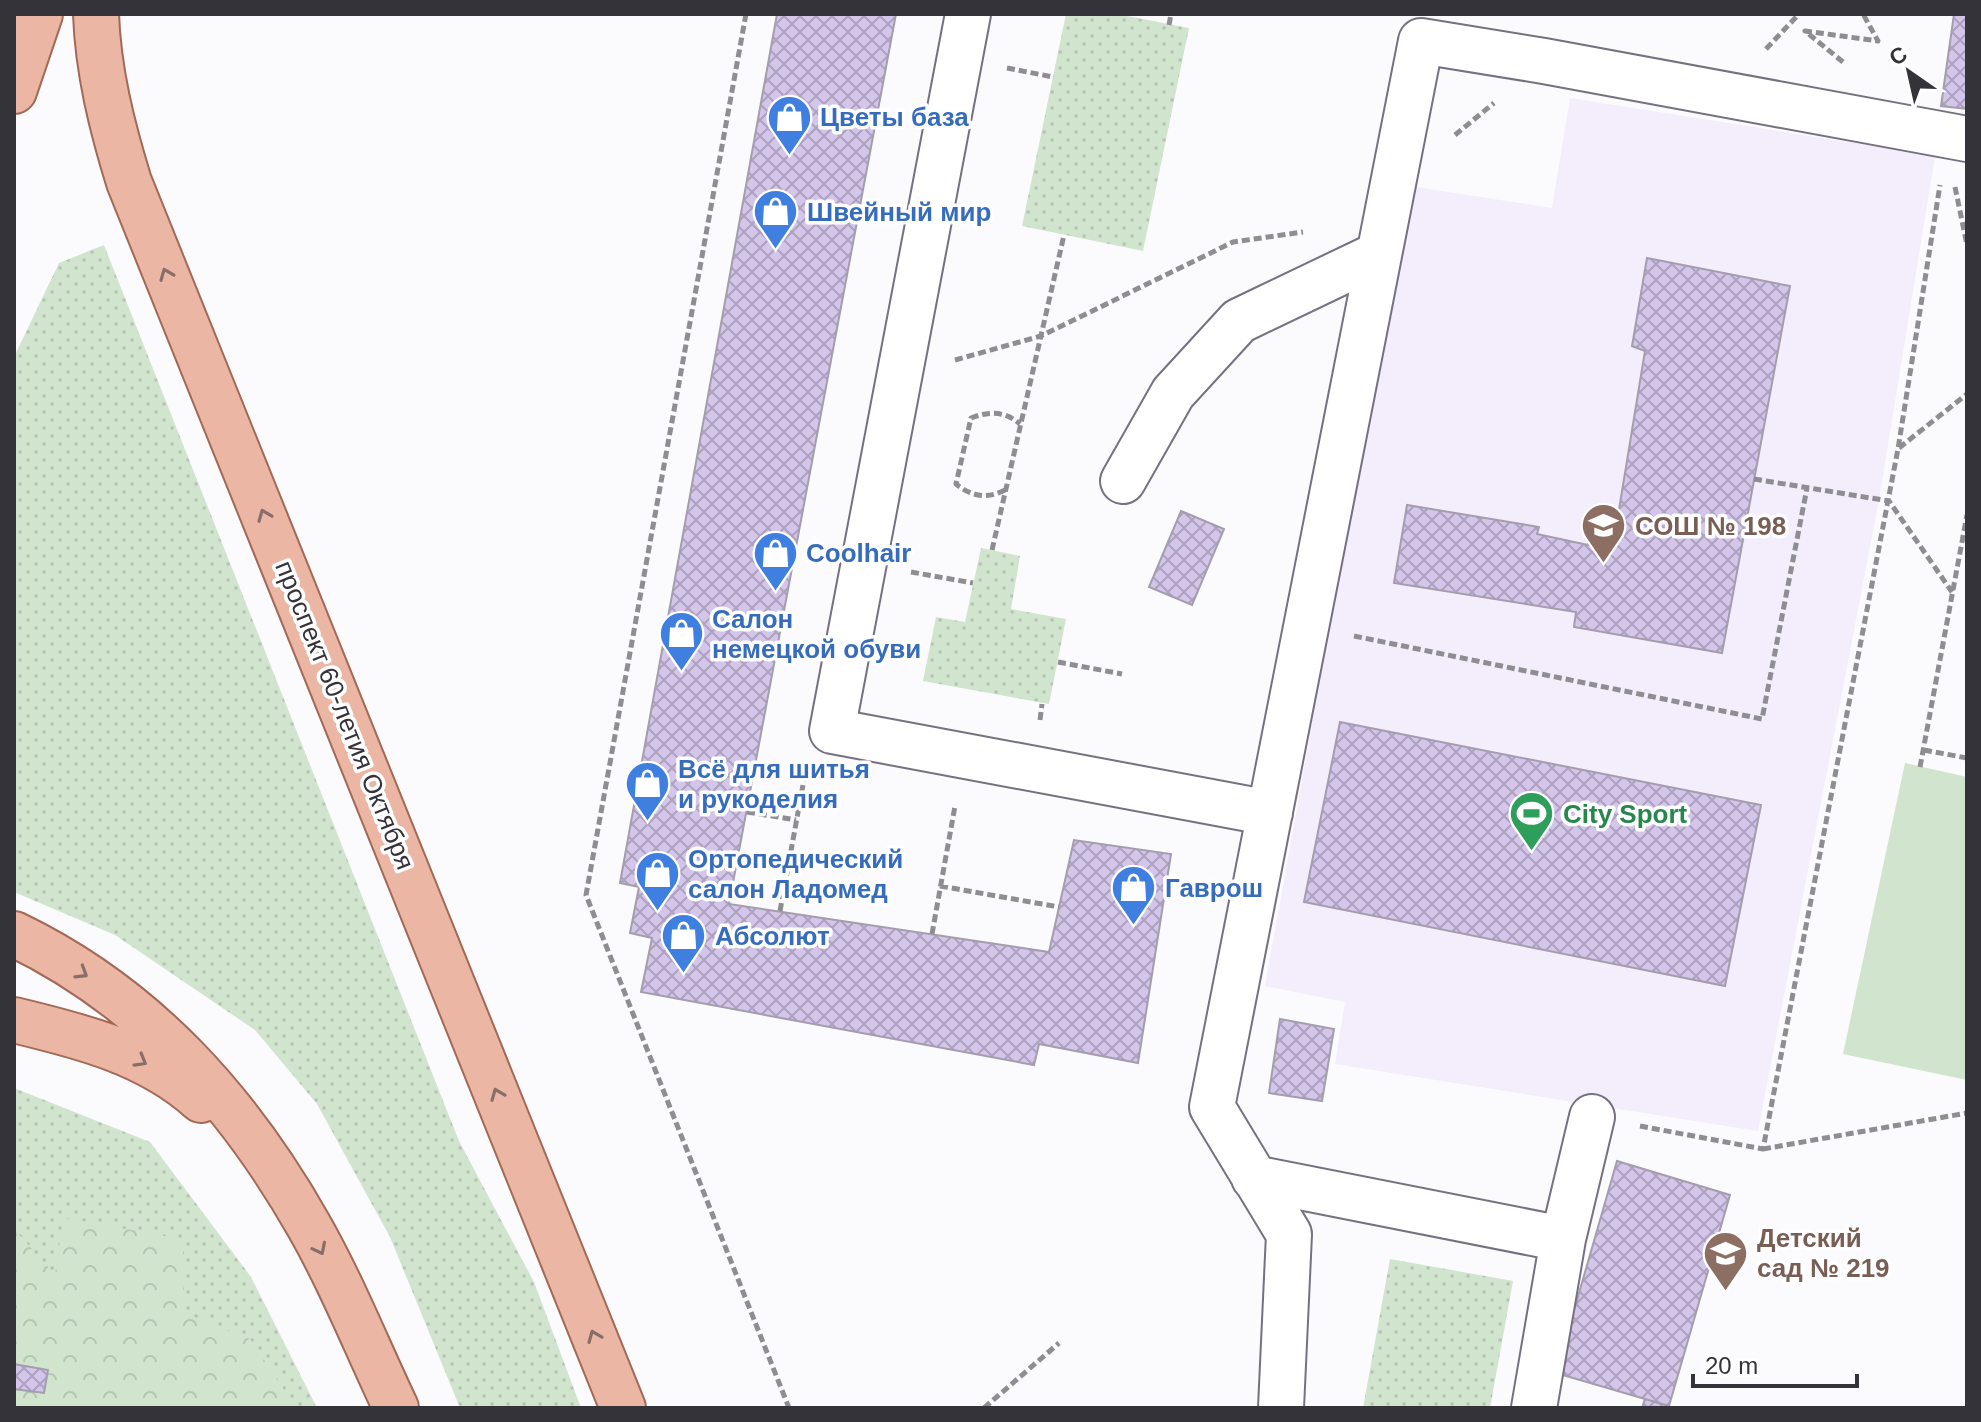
<svg xmlns="http://www.w3.org/2000/svg" width="1981" height="1422" viewBox="0 0 1981 1422" font-family="Helvetica,sans-serif">
<style>
.built{fill:#f3edfc}
.grass{fill:url(#grass-dots)}
.forest{fill:url(#forest-crowns)}
.pitch{fill:#d1e5ce}
.building{fill:url(#building-cross-hatch);stroke:#a39dae;stroke-width:2}
.lines{fill:none;stroke-linecap:round;stroke-linejoin:round}
.minor-casing{stroke:#767080;stroke-width:48}
.major-casing{stroke:#a26957;stroke-width:48}
.path{stroke:#8e8d92;stroke-width:5;stroke-dasharray:8 4;stroke-linecap:butt}
.minor{stroke:#fff;stroke-width:44}
.major{stroke:#ebb6a3;stroke-width:44}
.oneway{stroke:#876e69}
.labels{text-anchor:middle;dominant-baseline:central;stroke-width:7;stroke-linejoin:round;paint-order:stroke}
.shop-label{font-size:26px;font-weight:bold;fill:#366cbe;stroke:#fff;text-anchor:start}
.education-label{font-size:26px;font-weight:bold;fill:#785e54;stroke:#fff;text-anchor:start}
.street-label{font-size:26px;fill:#35333a;stroke:#fff}
.leisure-label{font-size:26px;font-weight:bold;fill:#27864d;stroke:#fff;text-anchor:start}
</style>
<defs>
<pattern id="grass-dots" width="8" height="8" patternUnits="userSpaceOnUse" patternTransform="scale(2)"><rect width="8" height="8" fill="#d1e5ce"/><path d="M2 2h.1M6 6h.1" fill="none" stroke="#b4c5b2" stroke-width="1.8" stroke-linecap="round"/></pattern>
<pattern id="forest-crowns" width="20" height="18" patternUnits="userSpaceOnUse" patternTransform="scale(2)"><rect width="20" height="18" fill="#d1e5ce"/><path d="M2 6a3 3 0 1 1 6 0M12 15a3 3 0 1 1 6 0" fill="none" stroke="#b4c5b2"/></pattern>
<pattern id="building-cross-hatch" width="8" height="8" patternUnits="userSpaceOnUse" patternTransform="scale(2)"><rect width="8" height="8" fill="#d4c6ea"/><path d="M0 0l8 8M0 8l8-8" fill="none" stroke="#ada1bf"/></pattern>
</defs>
<rect width="100%" height="100%" fill="#fbfafd"/>
<path class="built" d="M 1570,98 L 1935,156 L 1879,500 L 1758,1131 L 1335,1064 L 1345,1002 L 1265,986 L 1409,186 L 1552,208 Z"/>
<path class="grass" d="M 1066,14 L 1117,14 L 1189,28 L 1143,251 L 1022,226 Z
M 104,245 L 459,1141 L 534,1282 L 581,1408 L 460,1408 L 390,1237 L 317,1104 L 255,1030 L 115,935 L 14,892 L 14,357 L 59,263 Z
M 981,548 L 1020,556 L 1011,609 L 1066,619 L 1049,704 L 923,681 L 936,617 L 965,622 Z
M 14,1088 L 150,1142 L 251,1277 L 317,1408 L 14,1408 Z
M 1390,1259 L 1513,1281 L 1490,1408 L 1363,1408 Z"/>
<path class="forest" d="M 63,1218 L 184,1239 L 184,1314 L 250,1339 L 296,1408 L 14,1408 L 14,1229 L 55,1275 Z"/>
<path class="pitch" d="M 1905,763 L 1967,777 L 1967,1080 L 1843,1054 Z"/>
<path class="building" d="M 777,14 L 896,14 L 729,904 L 1049,952 L 1074,840 L 1171,854 L 1138,1063 L 1039,1044 L 1034,1065 L 641,992 L 652,938 L 630,933 L 639,887 L 620,883 Z
M 1954,14 L 1967,14 L 1967,109 L 1941,106 Z
M 1647,258 L 1790,286 L 1722,653 L 1574,627 L 1576,612 L 1394,583 L 1407,505 L 1539,527 L 1537,534 L 1588,545 L 1589,537 L 1614,540 L 1645,351 L 1632,346 Z
M 1181,511 L 1224,529 L 1192,605 L 1149,587 Z
M 1340,722 L 1761,805 L 1725,986 L 1304,902 Z
M 1280,1019 L 1334,1029 L 1322,1101 L 1269,1093 Z
M 1617,1161 L 1730,1195 L 1669,1406 L 1556,1373 Z
M 14,1364 L 48,1370 L 44,1393 L 14,1389 Z
M 1645,1399 L 1669,1406 L 1668,1408 L 1642,1408 Z"/>
<g class="lines">
<defs>
<path id="minor" d="M 968,14 L 832,731 L 1270,813
M 1123,481 L 1173,393 L 1239,321 L 1379,254
M 1254,1178 L 1563,1239 L 1592,1117
M 1281,1408 L 1289,1234 L 1212,1107 L 1421,41 L 1544,61 L 1967,139
M 1534,1408 L 1563,1239"/>
<path id="major" d="M 96,14 C 98,71 112,127 129,182 L 623,1408
M 14,91 L 40,14
M 14,934 C 145,997 238,1101 309,1226 C 342,1284 367,1347 396,1408
M 14,1020 C 81,1036 149,1053 201,1100"/>
</defs>
<use href="#minor" class="minor-casing"/>
<use href="#major" class="major-casing"/>
<path class="path" d="M 746,14 L 586,895 L 789,1408
M 1169,25 L 1171,14
M 1766,49 L 1799,14
M 1843,62 L 1805,31 L 1878,41 L 1863,14
M 1007,68 L 1053,77
M 1455,135 L 1494,103
M 1955,187 L 1967,245
M 955,360 L 1041,336 L 1233,242 L 1303,232
M 1899,448 L 1967,394
M 1754,479 L 1889,501 L 1952,592
M 1005,490 C 988,499 972,497 956,484 L 971,418 C 989,411 1005,411 1020,424
M 992,550 L 1064,235
M 911,572 L 973,583
M 1354,636 L 1762,719 L 1807,488
M 1058,662 L 1122,674
M 1040,720 L 1042,704
M 1924,750 L 1967,758
M 1920,767 L 1967,515
M 747,812 L 796,820
M 940,886 L 1059,907
M 780,911 L 805,774
M 932,934 L 955,806
M 1640,1126 L 1763,1149 L 1898,449 L 1940,185
M 1763,1149 L 1967,1113
M 984,1408 L 1059,1343"/>
<use href="#minor" class="minor"/>
<use href="#major" class="major"/>
</g>
<defs><path id="oneway-chevron" d="M-2-3.5L2.5 0L-2 3.5" fill="none" stroke-width="1.6" stroke-linecap="round" stroke-linejoin="round" transform="scale(2)"/></defs>
<g class="oneway">
<use href="#oneway-chevron" transform="translate(166 274) rotate(-112)"/>
<use href="#oneway-chevron" transform="translate(264 515) rotate(-112)"/>
<use href="#oneway-chevron" transform="translate(82 973) rotate(32)"/>
<use href="#oneway-chevron" transform="translate(141 1061) rotate(30)"/>
<use href="#oneway-chevron" transform="translate(497 1094) rotate(-112)"/>
<use href="#oneway-chevron" transform="translate(320 1249) rotate(63)"/>
<use href="#oneway-chevron" transform="translate(594 1336) rotate(-112)"/>
</g>
<defs>
<symbol id="shop-pin" viewBox="-11 -11 22 30"><path d="M0 17L-7.5 6A9.5 9.5 0 1 1 7.5 6Z" fill="#3f7fe0" stroke="#fff"/><path d="M-5-2.5h2.3a2.7 3.5 0 0 1 5.4 0H5L5.5 6h-11ZM-1.5-2.5h3a1.5 2.3 0 0 0-3 0Z" fill="#fff"/></symbol>
<symbol id="school-pin" viewBox="-11 -11 22 30"><path d="M0 17L-7.5 6A9.5 9.5 0 1 1 7.5 6Z" fill="#8d6e63" stroke="#fff"/><path d="M0-5L7-2L0 1L-7-2ZM-4 1L0 2.5L4 1V4Q0 6-4 4Z" fill="#fff"/></symbol>
<symbol id="stadium-pin" viewBox="-11 -11 22 30"><path d="M0 17L-7.5 6A9.5 9.5 0 1 1 7.5 6Z" fill="#2e9e5b" stroke="#fff"/><path d="M0-5a6.5 5 0 1 0 0 10a6.5 5 0 1 0 0-10ZM-3.5-1.8h7v3.6h-7Z" fill="#fff"/></symbol>
</defs>
<g fill-rule="evenodd">
<use href="#shop-pin" x="764" y="92" width="51" height="69"/>
<use href="#shop-pin" x="750" y="186" width="51" height="69"/>
<use href="#school-pin" x="1578" y="500" width="51" height="69"/>
<use href="#shop-pin" x="750" y="528" width="51" height="69"/>
<use href="#shop-pin" x="656" y="608" width="51" height="69"/>
<use href="#shop-pin" x="622" y="758" width="51" height="69"/>
<use href="#stadium-pin" x="1506" y="788" width="51" height="69"/>
<use href="#shop-pin" x="632" y="848" width="51" height="69"/>
<use href="#shop-pin" x="1108" y="862" width="51" height="69"/>
<use href="#shop-pin" x="658" y="910" width="51" height="69"/>
<use href="#school-pin" x="1700" y="1228" width="51" height="69"/>
</g>
<g class="labels">
<g class="shop-label">
<text x="820" y="117">Цветы база</text>
<text x="807" y="212">Швейный мир</text>
<text x="806" y="553">Coolhair</text>
<text x="712" y="619">Салон<tspan x="712" dy="30">немецкой обуви</tspan></text>
<text x="678" y="769">Всё для шитья<tspan x="678" dy="30">и рукоделия</tspan></text>
<text x="688" y="859">Ортопедический<tspan x="688" dy="30">салон Ладомед</tspan></text>
<text x="1165" y="888">Гаврош</text>
<text x="715" y="936">Абсолют</text>
</g>
<g class="education-label">
<text x="1635" y="526">СОШ № 198</text>
<text x="1757" y="1238">Детский<tspan x="1757" dy="30">сад № 219</tspan></text>
</g>
<g class="street-label">
<text transform="translate(345 715) rotate(68)">проспект 60-летия Октября</text>
</g>
<g class="leisure-label">
<text x="1563" y="814">City Sport</text>
</g>
</g>
<rect width="1981" height="1422" fill="none" stroke="#35333a" stroke-width="32"/>
<g transform="translate(1909 72) rotate(326)" stroke="#ffffff" stroke-width="6" paint-order="stroke">
<path d="M0-6L14 30L0 20L-14 30Z" fill="#35333a"/>
<text y="-12" font-size="22" font-weight="bold" text-anchor="middle" fill="#35333a">С</text>
</g>
<path d="M1693 1374v12h164v-12" fill="none" stroke="#35333a" stroke-width="4"/>
<text x="1705" y="1374" font-size="24" fill="#35333a" stroke="#ffffff" stroke-width="6" paint-order="stroke">20 m</text>
</svg>
